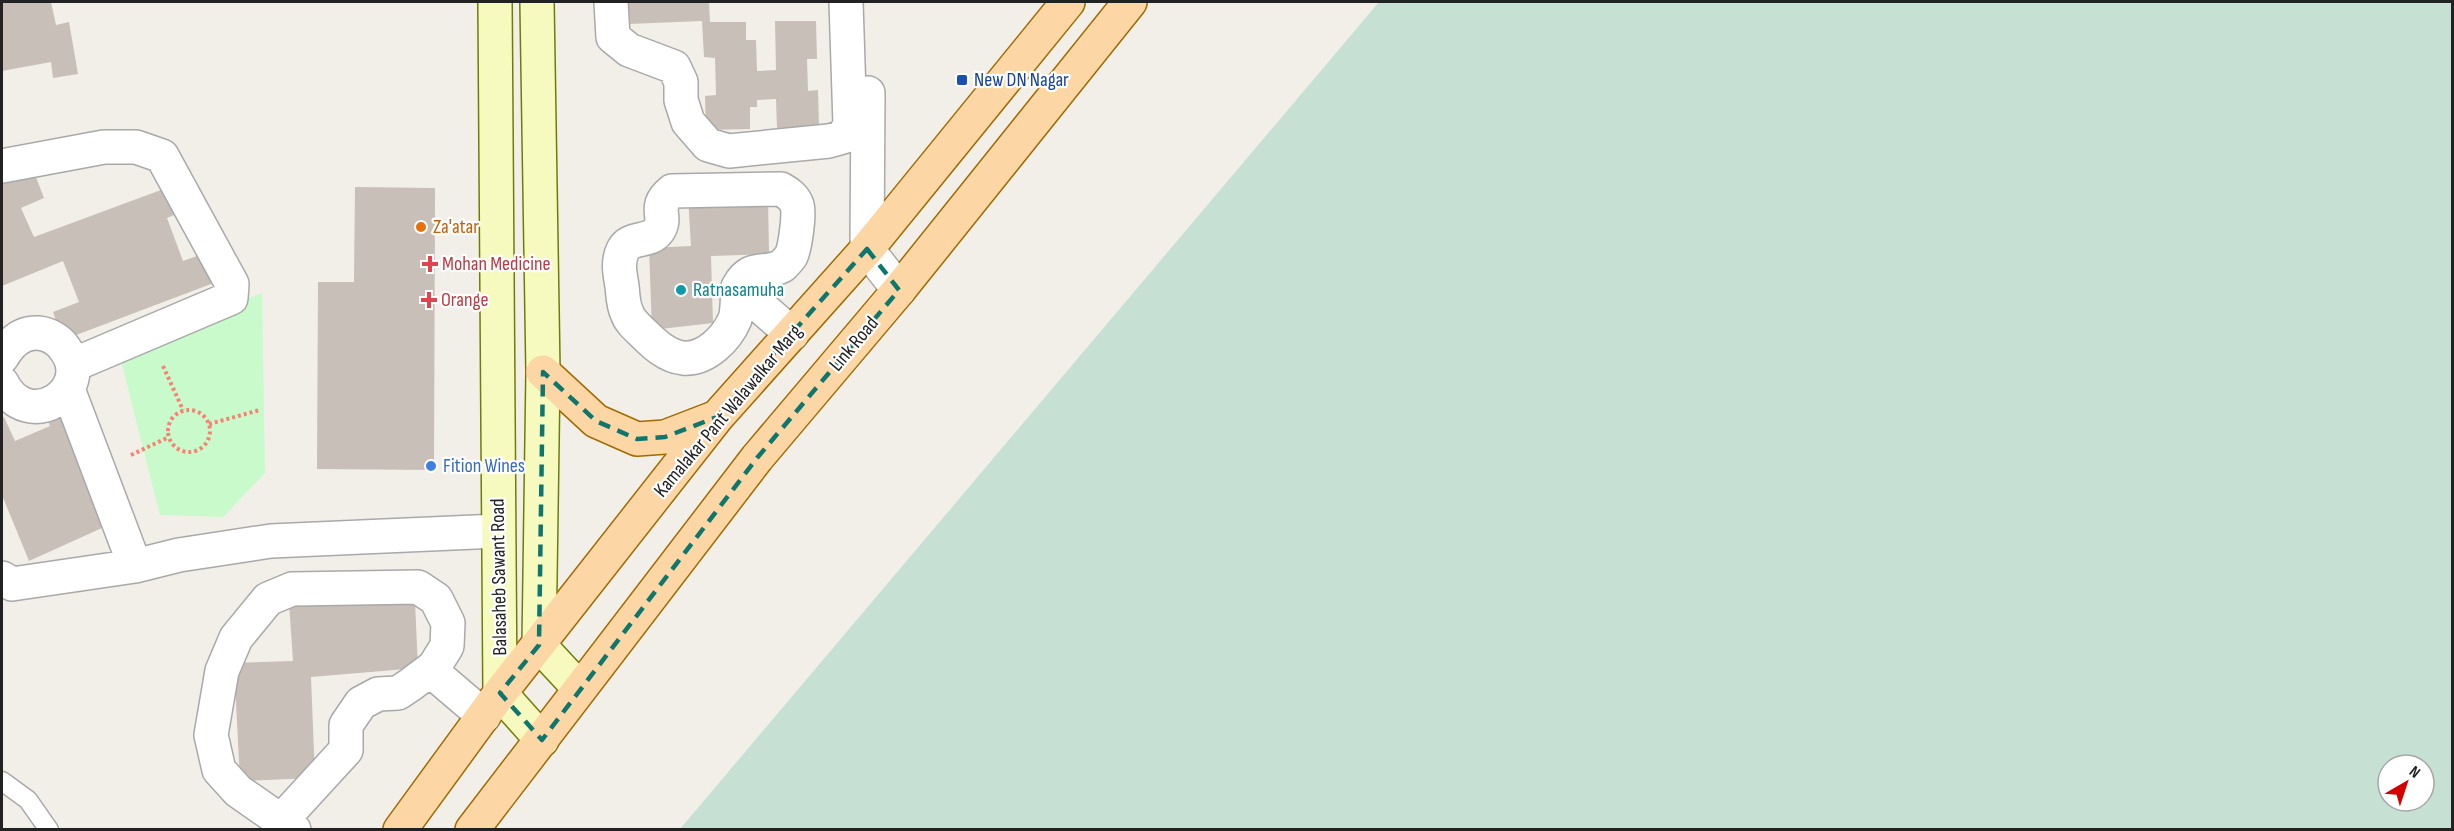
<svg xmlns="http://www.w3.org/2000/svg" width="2454" height="831" viewBox="0 0 2454 831" font-family="'Sofia Sans Condensed',sans-serif">
<style>
.wetland{fill:#c6e0d4;fill-rule:evenodd}
.park{fill:#c8facc}
.building{fill:#c7bfb8}
.lines{fill:none;stroke-linecap:round;stroke-linejoin:round}
.lane-casing{stroke:#a9a9a9;stroke-width:21}
.street-casing{stroke:#a9a9a9;stroke-width:36}
.secondary-casing{stroke:#707d05;stroke-width:36}
.primary-casing{stroke:#a06b00;stroke-width:36}
.path{stroke:#fa8072;stroke-width:4;stroke-dasharray:3 3;stroke-linecap:butt}
.lane{stroke:#fff;stroke-width:18}
.street{stroke:#fff;stroke-width:33}
.secondary{stroke:#f7fabf;stroke-width:33}
.primary{stroke:#fcd6a4;stroke-width:33}
.marked{fill:none;stroke:#0f766e;stroke-width:4.5;stroke-dasharray:12 8;stroke-linejoin:round}
.transit-dot{fill:#1a4fb4;stroke:#fff;stroke-width:2}
.food-dot{fill:#e8710a;stroke:#fff;stroke-width:2}
.health-dot{fill:#e0444e;stroke:#fff;stroke-width:2}
.culture-dot{fill:#0f9aa8;stroke:#fff;stroke-width:2}
.shop-dot{fill:#3f7fe0;stroke:#fff;stroke-width:2}
.labels{text-anchor:middle;dominant-baseline:central;stroke-width:4.5;stroke-linejoin:round;paint-order:stroke}
.transit-label{font-size:20px;fill:#164399;stroke:#fff;text-anchor:start}
.food-label{font-size:20px;fill:#c56008;stroke:#fff;text-anchor:start}
.health-label{font-size:20px;fill:#be3a42;stroke:#fff;text-anchor:start}
.culture-label{font-size:20px;fill:#0d838f;stroke:#fff;text-anchor:start}
.street-label{font-size:20px;fill:#222;stroke:#fff}
.shop-label{font-size:20px;fill:#366cbe;stroke:#fff;text-anchor:start}
</style>
<rect width="100%" height="100%" fill="#f2efe9"/>
<path class="wetland" d="M 1379,2 L 2452,2 L 2452,829 L 680,829 ZM 2388,765 L 2424,765 L 2424,801 L 2388,801 Z"/>
<path class="park" d="M 262,293 L 265,473 L 223,517 L 160,515 L 120,357 L 156,336 Z"/>
<path class="building" d="M 2,2 L 51,2 L 56,25 L 69,22 L 78,74 L 53,78 L 51,62 L 2,71 Z
M 628,2 L 709,2 L 710,22 L 746,22 L 746,40 L 756,40 L 757,71 L 776,70 L 775,21 L 816,21 L 817,59 L 807,59 L 808,91 L 818,90 L 819,127 L 777,129 L 776,99 L 757,100 L 757,107 L 750,107 L 750,129 L 706,130 L 705,96 L 716,95 L 715,58 L 704,57 L 702,21 L 629,24 Z
M 34,172 L 44,198 L 21,208 L 34,237 L 169,187 L 183,211 L 167,218 L 183,261 L 205,253 L 219,281 L 63,340 L 53,312 L 79,302 L 63,261 L 2,286 L 2,183 Z
M 355,187 L 435,188 L 434,470 L 317,469 L 318,282 L 354,282 Z
M 768,195 L 769,254 L 711,256 L 713,323 L 652,330 L 649,248 L 691,246 L 688,197 Z
M 61,405 L 72,445 L 86,484 L 99,481 L 113,523 L 29,561 L 2,495 L 2,418 L 4,417 L 15,441 L 50,426 L 43,411 Z
M 415,602 L 418,668 L 311,677 L 315,778 L 240,781 L 234,663 L 293,661 L 289,603 Z"/>
<g class="lines">
<defs>
<path id="lane" d="M 2,781 L 28,800 L 49,830"/>
<path id="street" d="M 611,2 L 613,37 L 629,50 L 674,67 L 681,82 L 681,100 L 688,122 L 708,145 L 729,151 L 829,141 L 843,137 L 850,125 L 846,2
M 868,93 L 867,249 L 899,290
M 2,166 L 104,147 L 136,147 L 162,156 L 232,284 L 231,298 L 73,365
M 738,287 C 737,297 738,310 735,319 C 727,338 706,360 683,358 C 667,356 655,345 644,334 C 638,328 630,322 627,313 C 623,305 623,295 622,286 C 620,274 617,262 623,250 C 630,236 649,243 658,231 C 669,216 651,208 672,191 L 781,189 C 788,193 794,197 797,205 C 800,213 795,248 791,256 C 790,258 784,264 782,266 C 763,276 751,263 738,287 L 792,334
M 2,357 C 10,343 21,332 38,333 C 49,334 59,340 65,349 C 96,390 28,435 2,383
M 68,389 L 135,566
M 2,578 L 12,584 L 135,566 L 179,555 L 271,541 L 498,531
M 430,670 L 484,716
M 281,821 L 346,750 L 346,725 L 361,703 L 378,694 L 398,693 L 410,685 L 434,667 L 447,646 L 448,623 L 436,599 L 418,587 L 292,589 L 268,599 L 236,638 L 222,671 L 211,735 L 219,770 L 238,791 L 294,830"/>
<path id="secondary" d="M 495,2 L 500,693 L 542,740
M 537,2 L 543,372 L 539,645 L 579,688"/>
<path id="primary" d="M 543,372 L 596,421 L 637,439 L 665,437 L 717,417
M 400,830 L 500,693 L 717,417 L 867,249 L 1068,2
M 472,830 L 757,458 L 899,290 L 1130,2"/>
</defs>
<use href="#lane" class="lane-casing"/>
<use href="#street" class="street-casing"/>
<use href="#secondary" class="secondary-casing"/>
<use href="#primary" class="primary-casing"/>
<path class="path" d="M 163,366 L 183,410
M168 431a21 21 0 1 1 42 0a21 21 0 1 1-42 0Z
M 209,424 L 260,410
M 131,455 L 169,437"/>
<use href="#lane" class="lane"/>
<use href="#street" class="street"/>
<use href="#secondary" class="secondary"/>
<use href="#primary" class="primary"/>
</g>
<path class="marked" d="M 867,249 L 899,290 L 757,458 L 542,740 L 500,693 L 539,645 L 543,372 L 596,421 L 637,439 L 665,437 L 717,417 Z"/>
<rect class="transit-dot" x="956" y="74" width="12" height="12" rx="3"/>
<circle class="food-dot" cx="421" cy="227" r="6"/>
<g class="health-dot">
<path d="M427 255h6v6h6v6h-6v6h-6v-6h-6v-6h6z"/>
<path d="M426 291h6v6h6v6h-6v6h-6v-6h-6v-6h6z"/>
</g>
<circle class="culture-dot" cx="681" cy="290" r="6"/>
<circle class="shop-dot" cx="431" cy="466" r="6"/>
<g class="labels">
<g class="transit-label">
<text x="974" y="80">New DN Nagar</text>
</g>
<g class="food-label">
<text x="433" y="227">Za'atar</text>
</g>
<g class="health-label">
<text x="442" y="264">Mohan Medicine</text>
<text x="441" y="300">Orange</text>
</g>
<g class="culture-label">
<text x="693" y="290">Ratnasamuha</text>
</g>
<g class="street-label">
<text transform="translate(854 344) rotate(-50)">Link Road</text>
<text transform="translate(728 411) rotate(-50)">Kamalakar Pant Walawalkar Marg</text>
<text transform="translate(499 577) rotate(-91)">Balasaheb Sawant Road</text>
</g>
<g class="shop-label">
<text x="443" y="466">Fition Wines</text>
</g>
</g>
<rect width="2454" height="831" fill="none" stroke="#222222" stroke-width="6"/>
<g transform="translate(2406 783) rotate(39)"><circle r="28" fill="#ffffff" stroke="#a7a7a7" stroke-width="1.5"/>
<path d="M0-4.5L10 22L0 15L-10 22Z" fill="#d40000"/>
<text y="-9" font-size="16" font-weight="bold" text-anchor="middle" fill="#222222">N</text>
</g>
</svg>
